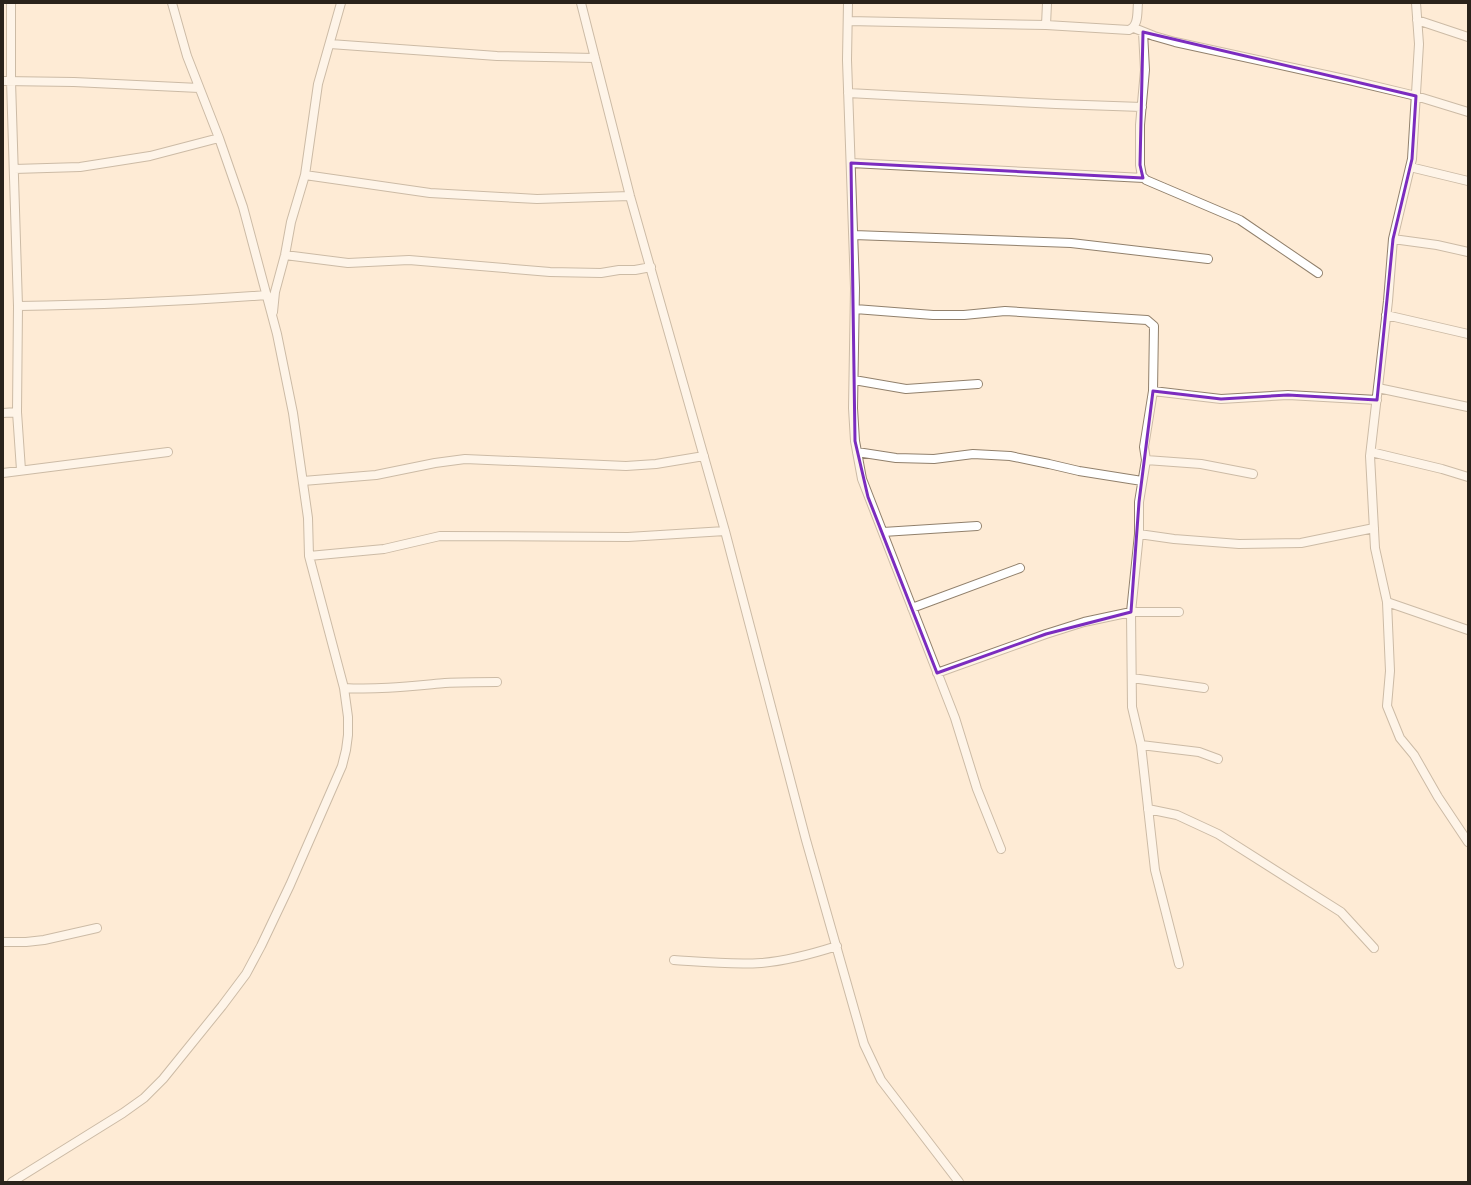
<svg xmlns="http://www.w3.org/2000/svg" width="1471" height="1185" viewBox="0 0 1471 1185" font-family="Helvetica,sans-serif">
<style>
.lines{fill:none;stroke-linecap:round;stroke-linejoin:round}
.minor-casing{stroke:#91806c;stroke-width:10}
.minor{stroke:#fff;stroke-width:8}
.marked{fill:none;stroke:#7b2cbf;stroke-width:3;stroke-linejoin:round}
</style>
<rect width="100%" height="100%" fill="#feebd5"/>
<g class="lines">
<defs>
<path id="minor" d="M 11,3 L 11,81 L 18,306 L 17,412 L 21,470
M 581,3 L 630,196 L 725,531 L 806,840 L 864,1044 L 881,1080 L 959,1182
M 848,3 L 847,60 L 855,288 L 853,408 L 855,441 L 862,479 L 955,718 L 977,789 L 1001,849
M 1416,3 L 1419,44 L 1412,159 L 1393,239 L 1388,301 L 1370,456 L 1375,548 L 1387,602 L 1390,671 L 1387,706 L 1400,738 L 1414,755 L 1438,797 L 1468,842
M 1417,20 L 1468,37
M 848,21 L 1046,25 L 1129,30 C 1139,26 1137,12 1138,3
M 1046,25 L 1047,3
M 1134,28 L 1154,36 L 1175,42 L 1349,80 L 1416,96 L 1468,112
M 1143,32 L 1145,70 L 1140,125 L 1140,165 L 1142,176 L 1146,180 L 1240,220 L 1318,273
M 330,44 L 497,56 L 595,58
M 3,81 L 74,82 L 199,88
M 848,93 L 1056,104 L 1142,107
M 851,163 L 1144,178
M 1410,167 L 1468,181
M 14,169 L 80,167 L 150,156 L 219,138
M 305,175 L 430,193 L 537,199 L 630,196
M 854,235 L 1071,243 L 1208,259
M 1393,239 L 1437,245 L 1468,252
M 285,255 L 348,263 L 409,260 L 550,272 L 601,273 L 619,270 L 635,270 L 651,267
M 18,306 C 101,305 184,301 267,295
M 855,309 L 933,315 L 964,315 L 1005,311 L 1147,320 L 1154,326 L 1153,391 L 1144,447 L 1146,460 L 1139,502 L 1139,534 L 1131,612 L 1132,707 L 1141,745 L 1155,870 L 1179,964
M 273,312 L 275,292 L 285,255 L 291,222 L 305,175 L 318,84 L 341,3
M 1386,315 L 1468,334
M 854,380 L 906,389 L 978,384
M 1378,388 L 1468,407
M 1153,391 L 1221,399 L 1288,395 L 1377,400
M 3,413 L 17,412
M 857,452 L 896,458 L 934,459 L 973,454 L 1010,456 L 1049,464 L 1079,471 L 1142,481
M 1371,452 L 1442,469 L 1468,477
M 1146,460 L 1201,464 L 1253,474
M 3,473 L 168,452
M 303,481 L 376,475 L 435,463 L 465,459 L 626,466 L 656,464 L 704,456
M 883,532 L 977,526
M 1139,534 L 1174,539 L 1239,544 L 1301,543 L 1374,528
M 309,556 L 384,549 L 440,536 L 628,537 L 725,531
M 1387,602 L 1468,630
M 912,608 L 1020,568
M 937,673 L 1046,634 L 1084,622 L 1131,612 L 1179,612
M 1132,678 L 1204,688
M 344,688 C 378,690 412,686 445,683 C 463,682 480,682 497,682
M 1141,745 L 1199,752 L 1218,759
M 1148,809 L 1177,815 L 1218,834 L 1341,912 L 1374,948
M 3,942 L 26,942 L 44,940 L 97,928
M 674,960 C 703,962 732,965 761,963 C 787,961 812,954 837,946
M 12,1182 L 123,1113 L 144,1098 L 163,1079 L 222,1006 L 246,974 L 261,946 L 290,885 L 342,766 L 346,750 L 348,735 L 348,717 L 344,688 L 309,556 L 308,518 L 293,413 L 277,334 L 243,207 L 219,138 L 187,56 L 172,3"/>
</defs>
<use href="#minor" class="minor-casing"/>
<use href="#minor" class="minor"/>
</g>
<path d="M0 0H1471V1185H0ZM 1143,32 L 1416,96 L 1412,159 L 1393,239 L 1377,400 L 1288,395 L 1221,399 L 1153,391 L 1139,502 L 1131,612 L 1046,634 L 937,673 L 868,497 L 855,441 L 851,163 L 1143,178 L 1140,165 Z" fill="#feebd5" fill-opacity=".55" fill-rule="evenodd"/>
<path class="marked" d="M 1143,32 L 1416,96 L 1412,159 L 1393,239 L 1377,400 L 1288,395 L 1221,399 L 1153,391 L 1139,502 L 1131,612 L 1046,634 L 937,673 L 868,497 L 855,441 L 851,163 L 1143,178 L 1140,165 Z"/>
<rect width="1471" height="1185" fill="none" stroke="#2a231b" stroke-width="8"/>
</svg>
